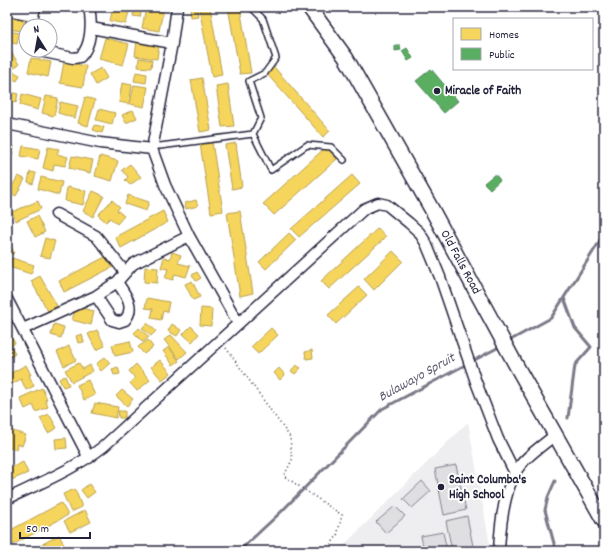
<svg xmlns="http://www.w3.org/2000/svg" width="611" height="558" viewBox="0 0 611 558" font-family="Dekko,sans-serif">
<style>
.built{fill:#eeeef1}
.green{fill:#dfdfe2;stroke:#80808e}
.homes{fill:#f6d55c;stroke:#b69f52}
.public{fill:#5aae61;stroke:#498456}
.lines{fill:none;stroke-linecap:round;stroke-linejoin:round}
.stream{stroke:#7a7a88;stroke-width:3}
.lane-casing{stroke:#22223b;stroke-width:8}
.street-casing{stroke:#22223b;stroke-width:13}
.secondary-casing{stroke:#22223b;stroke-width:17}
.path{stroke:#22223b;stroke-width:1.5;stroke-dasharray:1 3;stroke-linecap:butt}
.lane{stroke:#fff;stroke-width:5}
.street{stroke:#fff;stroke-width:10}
.secondary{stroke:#fff;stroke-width:14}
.poi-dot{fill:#22223b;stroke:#fff;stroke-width:1.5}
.labels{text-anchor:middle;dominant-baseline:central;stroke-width:4;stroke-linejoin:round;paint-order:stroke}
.poi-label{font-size:13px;font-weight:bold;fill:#22223b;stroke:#fff;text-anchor:start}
.street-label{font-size:13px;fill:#22223b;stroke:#fff}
.water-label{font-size:14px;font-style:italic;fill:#5c5c6f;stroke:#fff}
</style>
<rect width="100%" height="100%" fill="#fff"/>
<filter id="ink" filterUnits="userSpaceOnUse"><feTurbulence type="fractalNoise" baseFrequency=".025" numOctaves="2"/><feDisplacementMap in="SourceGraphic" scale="8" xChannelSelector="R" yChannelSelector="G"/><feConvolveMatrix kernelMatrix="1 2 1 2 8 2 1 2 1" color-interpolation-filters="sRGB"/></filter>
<g filter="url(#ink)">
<path class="built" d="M 468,422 L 491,551 L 338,551 Z"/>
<path class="green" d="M 456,465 L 466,510 L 444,515 L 435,469 Z
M 422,481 L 431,491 L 412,508 L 403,499 Z
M 395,506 L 405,516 L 386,533 L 376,522 Z
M 467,516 L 474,551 L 452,551 L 446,521 Z
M 443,532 L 447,551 L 424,551 L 421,536 Z"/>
<path class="homes" d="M 113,7 L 130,7 L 126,24 L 110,21 Z
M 135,7 L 142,8 L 140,17 L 133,16 Z
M 146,7 L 163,11 L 159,31 L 142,28 Z
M 190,7 L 197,7 L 198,16 L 191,17 Z
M 199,7 L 210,7 L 222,75 L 212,77 Z
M 228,7 L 240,7 L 251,73 L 240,74 Z
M 7,14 L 25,17 L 22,31 L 7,29 Z
M 7,31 L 19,33 L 17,44 L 7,42 Z
M 105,38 L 129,44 L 123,65 L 99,59 Z
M 137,41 L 159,44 L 157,59 L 135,56 Z
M 11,52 L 19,64 L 13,69 L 7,60 L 7,54 Z
M 31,58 L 51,62 L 48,77 L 28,72 Z
M 139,58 L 152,60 L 151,68 L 138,67 Z
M 64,62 L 86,66 L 83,87 L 60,83 Z
M 274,67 L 330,131 L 323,137 L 266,73 Z
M 101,68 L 107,78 L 96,85 L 90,74 Z
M 14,72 L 20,75 L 17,81 L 11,78 Z
M 136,72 L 147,74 L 146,83 L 134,81 Z
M 202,78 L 211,130 L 200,132 L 191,80 Z
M 122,83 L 132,85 L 129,104 L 119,102 Z
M 228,84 L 234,126 L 222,127 L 216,86 Z
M 134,85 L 148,87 L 144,107 L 130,104 Z
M 9,91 L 18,94 L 16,103 L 7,100 Z
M 22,94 L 41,99 L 38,110 L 20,105 Z
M 46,96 L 58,98 L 54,116 L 42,113 Z
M 85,97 L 95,100 L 88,126 L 78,123 Z
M 60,102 L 78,106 L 75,118 L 58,113 Z
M 99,109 L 115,113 L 112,124 L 96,120 Z
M 133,110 L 137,118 L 126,123 L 122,115 Z
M 95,125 L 104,127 L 102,133 L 93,130 Z
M 212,142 L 223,211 L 211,213 L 200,144 Z
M 236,143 L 242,187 L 232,189 L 225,145 Z
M 7,145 L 14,146 L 12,157 L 7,156 Z
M 23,146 L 40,149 L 38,159 L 21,156 Z
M 48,147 L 59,149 L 57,154 L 68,157 L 65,166 L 54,164 L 53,171 L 43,168 Z
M 326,147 L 337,159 L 274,215 L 263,204 Z
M 72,156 L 93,160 L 90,173 L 69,168 Z
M 100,156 L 118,161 L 112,181 L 95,176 Z
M 130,164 L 141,177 L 130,185 L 125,180 L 128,177 L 122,170 Z
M 30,172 L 36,173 L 33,184 L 28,182 Z
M 352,175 L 360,184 L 299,237 L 291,229 Z
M 18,176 L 25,179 L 16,196 L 9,192 Z
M 41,177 L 62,182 L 59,195 L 38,189 Z
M 67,187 L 86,191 L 83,205 L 65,201 Z
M 93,191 L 104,196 L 93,217 L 83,211 Z
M 128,195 L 149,202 L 146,211 L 125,204 Z
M 112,200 L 120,207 L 117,210 L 124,216 L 117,224 L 110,218 L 106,222 L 98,215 Z
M 196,200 L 198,206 L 186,209 L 185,203 Z
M 38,201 L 41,209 L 16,221 L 12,212 Z
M 163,211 L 168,222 L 121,248 L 115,237 Z
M 240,211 L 253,293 L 240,296 L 227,213 Z
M 37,216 L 45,232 L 35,237 L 27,221 Z
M 378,228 L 386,237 L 329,289 L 321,281 Z
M 289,233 L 296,240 L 266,269 L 259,262 Z
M 45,238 L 55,241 L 50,258 L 40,256 Z
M 11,245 L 14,253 L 8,256 L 7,247 Z
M 393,251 L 403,261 L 374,290 L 364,279 Z
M 172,252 L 181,255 L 178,263 L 190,266 L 186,277 L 175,274 L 173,280 L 165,278 L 168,269 L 161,268 L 164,257 L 170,259 Z
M 107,256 L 113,267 L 64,292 L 59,281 Z
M 12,258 L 34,265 L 31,274 L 9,267 Z
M 145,267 L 158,268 L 157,283 L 144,282 Z
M 197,272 L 201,278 L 196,281 L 192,275 Z
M 40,276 L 57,306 L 48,311 L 31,281 Z
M 192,281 L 200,297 L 193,300 L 185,284 Z
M 359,287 L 367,295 L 336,324 L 328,315 Z
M 147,298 L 169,302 L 167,312 L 163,311 L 161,320 L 151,318 L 153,309 L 145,308 Z
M 76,307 L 94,311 L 91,325 L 72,320 Z
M 201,308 L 212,309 L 211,326 L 200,325 Z
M 147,323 L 156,331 L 151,336 L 142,328 Z
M 54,324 L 64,327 L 61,338 L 51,335 Z
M 172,324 L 181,330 L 177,336 L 168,331 Z
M 191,326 L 199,334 L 192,342 L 183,334 Z
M 139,328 L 149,337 L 143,342 L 134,333 Z
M 271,328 L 278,335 L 258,354 L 251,347 Z
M 97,330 L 105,346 L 96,350 L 88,334 Z
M 82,334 L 84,342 L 78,343 L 76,336 Z
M 171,335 L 187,352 L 179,359 L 164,340 Z
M 11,337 L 15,343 L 11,346 L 15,354 L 7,359 L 7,339 Z
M 148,340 L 153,347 L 144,354 L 138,347 Z
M 130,341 L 133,352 L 115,356 L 112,345 Z
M 69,346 L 76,360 L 64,366 L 57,352 Z
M 169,347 L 179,361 L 173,365 L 163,351 Z
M 312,350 L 313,358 L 306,359 L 305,352 Z
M 105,357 L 110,363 L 101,371 L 96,364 Z
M 160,360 L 171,373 L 162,380 L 151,367 Z
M 79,363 L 83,369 L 90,365 L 93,371 L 72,382 L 65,370 Z
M 136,364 L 150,380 L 137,391 L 130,383 L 135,378 L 129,371 Z
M 26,365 L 31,375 L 29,375 L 34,386 L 26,390 L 21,379 L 12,384 L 7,375 Z
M 296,365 L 301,368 L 295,374 L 291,371 Z
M 118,367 L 120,374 L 114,375 L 112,369 Z
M 279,368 L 285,375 L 280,380 L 274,373 Z
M 65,376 L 69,385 L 63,387 L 59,379 Z
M 88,380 L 95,395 L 84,400 L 77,385 Z
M 42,388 L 47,399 L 45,400 L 48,407 L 36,412 L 33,405 L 25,409 L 20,398 Z
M 122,390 L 133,399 L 127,406 L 116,396 Z
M 95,403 L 118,407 L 116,418 L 92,413 Z
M 9,406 L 13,414 L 7,417 L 7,407 Z
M 118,411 L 125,411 L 125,418 L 119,418 Z
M 49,414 L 57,428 L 48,433 L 40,418 Z
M 7,429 L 26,435 L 22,446 L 17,444 L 16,450 L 7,447 Z
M 66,438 L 67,448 L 56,449 L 55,439 Z
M 23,462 L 28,473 L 11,480 L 7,470 Z
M 89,484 L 95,492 L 87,498 L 81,490 Z
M 75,489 L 82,507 L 71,512 L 63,494 Z
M 61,503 L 68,515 L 7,548 L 7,532 Z
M 85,510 L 91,522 L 70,532 L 64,521 Z
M 59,535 L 67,550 L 30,551 Z"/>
<path class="public" d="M 395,45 L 400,45 L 401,50 L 395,51 Z
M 407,48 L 413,58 L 408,61 L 402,51 Z
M 431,69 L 458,101 L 444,113 L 416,81 Z
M 495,174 L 500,180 L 490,189 L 484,183 Z"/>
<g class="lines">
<path class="stream" d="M 564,298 L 575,328 L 591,347 L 575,365 L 568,418
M 507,342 L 551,318 L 598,244 L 604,232
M 555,481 L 548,497 L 545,510 L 556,551
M 239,551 L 281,512 L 382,409 L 501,346"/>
<defs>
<path id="lane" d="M 253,134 L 271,170 L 307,145 L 331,147 L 344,160
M 152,145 L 160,146 L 253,134 L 261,118 L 249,81 L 265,73 L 276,58 L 263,19 L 251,7"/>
<path id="street" d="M 177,7 L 172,43 L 152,149 L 165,185 L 189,236 L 238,323
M 7,10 L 33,15
M 31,26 L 35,7
M 91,28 L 172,43
M 34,50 L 73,58 L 80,57 C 92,46 92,22 89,7
M 7,124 L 100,143 L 152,149
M 56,214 L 96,236 L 125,272
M 96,296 L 112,320 L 119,322 L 125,320 C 136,307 125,294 117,282
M 7,299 L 89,458
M 23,329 L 96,296 L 117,282 L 133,264 L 189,236
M 7,499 C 40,483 75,469 104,446 L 364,209 L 378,203 L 387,205 L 409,223 L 419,232 L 426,243 L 440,277 L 476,382 L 498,439 L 515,473
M 499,551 C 500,528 504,493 515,473 C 523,458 542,446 555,435"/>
<g id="secondary">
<path id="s1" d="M 309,7 L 346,58 L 431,208 L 517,367 L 604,521"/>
</g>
</defs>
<use href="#lane" class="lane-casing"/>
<use href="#street" class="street-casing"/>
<use href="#secondary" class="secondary-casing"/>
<path class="path" d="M 226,348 L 290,437 L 292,460 L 284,476 L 342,515 L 337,536 L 326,551"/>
<use href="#lane" class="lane"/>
<use href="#street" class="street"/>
<use href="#secondary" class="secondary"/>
</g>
</g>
<g class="poi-dot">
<circle cx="437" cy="91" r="4"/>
<circle cx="441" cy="487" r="4"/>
</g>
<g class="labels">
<g class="poi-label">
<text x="445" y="91">Miracle of Faith</text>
<text x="449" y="480">Saint Columba's<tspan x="449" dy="15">High School</tspan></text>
</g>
<g class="street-label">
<text stroke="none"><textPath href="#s1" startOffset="297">Old Falls Road</textPath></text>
</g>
<g class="water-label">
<text transform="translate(417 378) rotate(-29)">Bulawayo Spruit</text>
</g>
</g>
<rect width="611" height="558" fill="none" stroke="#fff" stroke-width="24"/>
<rect x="12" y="12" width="587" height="534" fill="none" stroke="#22223b" stroke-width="1.5" filter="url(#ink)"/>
<rect x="453" y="18" width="140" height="52" fill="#ffffff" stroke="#a7a7b1"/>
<rect x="461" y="28" width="20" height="12" fill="#f6d55c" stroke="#a7a7b1"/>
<text x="489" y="38" font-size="12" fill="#22223b">Homes</text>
<rect x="461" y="48" width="20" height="12" fill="#5aae61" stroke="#a7a7b1"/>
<text x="489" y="58" font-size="12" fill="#22223b">Public</text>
<g transform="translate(38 38) rotate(349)"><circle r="19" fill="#ffffff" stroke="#a7a7b1"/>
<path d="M0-3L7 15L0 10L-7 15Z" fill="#22223b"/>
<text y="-6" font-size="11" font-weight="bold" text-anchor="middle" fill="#22223b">N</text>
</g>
<path d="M20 532v6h70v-6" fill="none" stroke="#22223b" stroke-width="2"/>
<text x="26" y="532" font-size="12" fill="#22223b" stroke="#ffffff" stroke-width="3" paint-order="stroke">50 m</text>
</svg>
